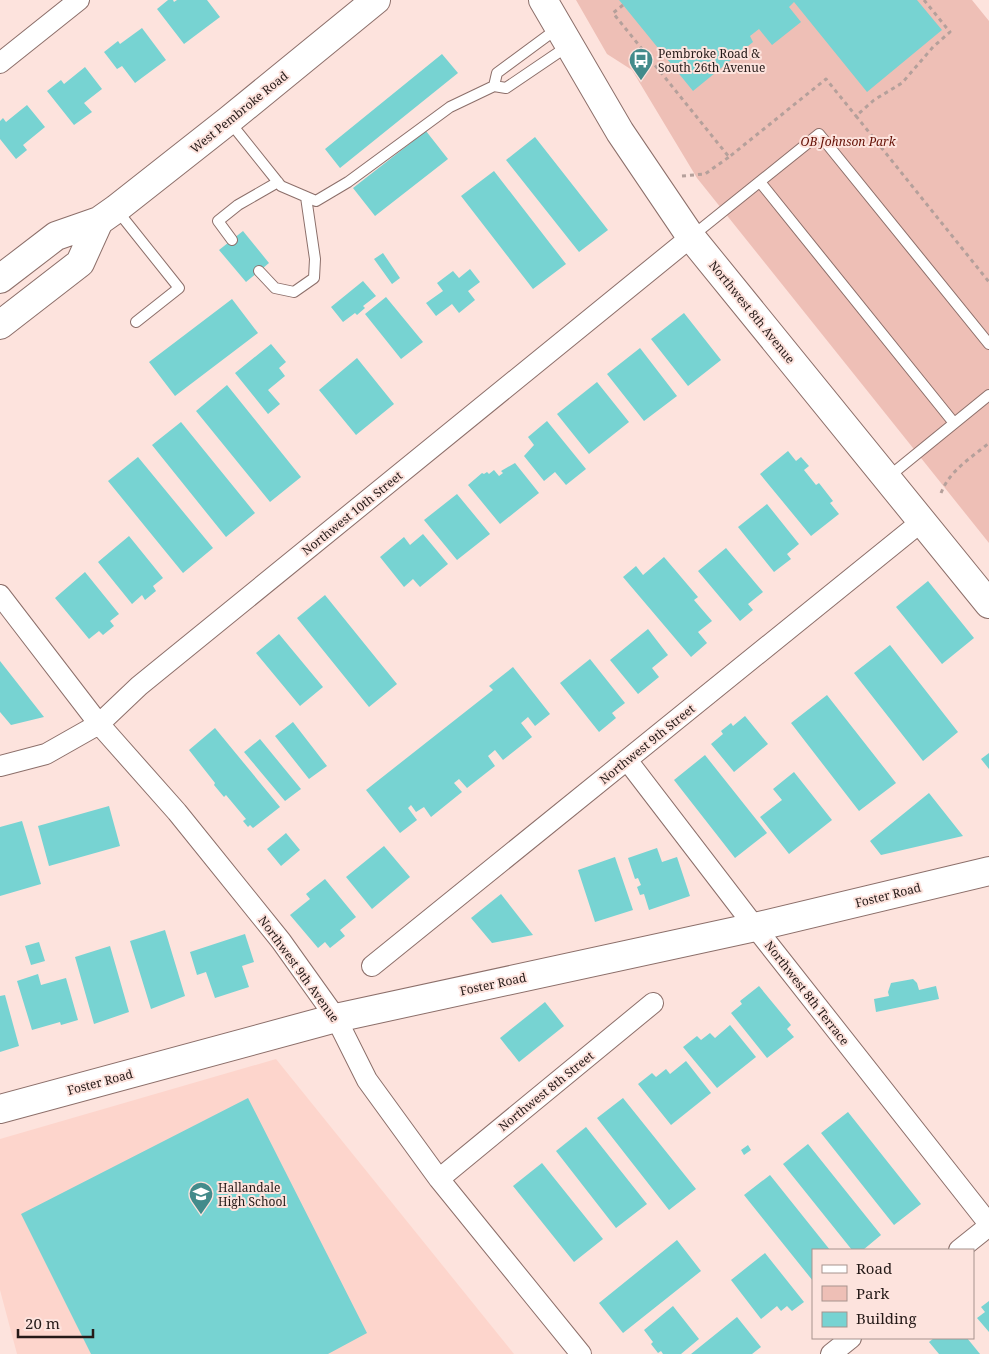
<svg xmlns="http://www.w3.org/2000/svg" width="989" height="1354" viewBox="0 0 989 1354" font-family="'Noto Serif',serif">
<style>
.built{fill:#fdd5cc}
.green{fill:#eebfb6}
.building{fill:#77d3d2}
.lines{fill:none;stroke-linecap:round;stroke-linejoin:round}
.lane-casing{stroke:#8c6f6a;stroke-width:12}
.street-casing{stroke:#8c6f6a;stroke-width:22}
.secondary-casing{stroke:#8c6f6a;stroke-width:30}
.path{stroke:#b5a09b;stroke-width:3;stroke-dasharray:4 4;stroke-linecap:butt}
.lane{stroke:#fff;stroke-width:10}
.street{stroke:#fff;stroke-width:20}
.secondary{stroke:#fff;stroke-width:28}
.labels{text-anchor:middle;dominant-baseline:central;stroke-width:4;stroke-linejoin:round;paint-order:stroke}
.poi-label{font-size:12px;fill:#251a18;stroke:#fde3dd;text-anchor:start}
.street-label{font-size:12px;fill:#251a18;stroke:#fde3dd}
.park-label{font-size:12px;font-style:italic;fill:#641005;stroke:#fde3dd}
</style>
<rect width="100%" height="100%" fill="#fde3dd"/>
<path class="built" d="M 276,1059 L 514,1354 L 17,1354 L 0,1290 L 0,1139 Z"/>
<path class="green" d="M 576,0 L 972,0 L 989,21 L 989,543 L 697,178 L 632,70 L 607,54 Z"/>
<path class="building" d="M 168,0 L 173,0 L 174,2 L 177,0 L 207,0 L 220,17 L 184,44 L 157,9 Z
M 619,0 L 917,0 L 942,30 L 867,92 L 794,2 L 789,7 L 801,22 L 772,45 L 759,29 L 750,36 L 753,42 L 693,91 Z
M 142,28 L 166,60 L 135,83 L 122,66 L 117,69 L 104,52 L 118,41 L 120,44 Z
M 442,54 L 458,73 L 340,168 L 325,149 Z
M 85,67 L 102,89 L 84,103 L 92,112 L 74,125 L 47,91 L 61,80 L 64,84 Z
M 27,105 L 45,127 L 23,145 L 27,150 L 16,159 L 0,139 L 0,121 L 3,118 L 6,122 Z
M 426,131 L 448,159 L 375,216 L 353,188 Z
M 535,137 L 608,230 L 579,252 L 506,160 Z
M 494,171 L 566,264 L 533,289 L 461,196 Z
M 243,231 L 269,263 L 246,282 L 219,250 Z
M 383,253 L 400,278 L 392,284 L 374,259 Z
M 470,269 L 480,282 L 468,291 L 475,300 L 459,313 L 452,304 L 436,316 L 426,303 L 443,291 L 437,283 L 453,271 L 459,278 Z
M 363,281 L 376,296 L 363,306 L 365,308 L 357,315 L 355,313 L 343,322 L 331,307 Z
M 386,297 L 423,342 L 401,359 L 365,314 Z
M 232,299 L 258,333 L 175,396 L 149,362 Z
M 684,313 L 721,360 L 688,386 L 651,339 Z
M 271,344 L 286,362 L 279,368 L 285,376 L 268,390 L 280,404 L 268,414 L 235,373 Z
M 640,348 L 677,396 L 644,421 L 607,374 Z
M 357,358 L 394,404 L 356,435 L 319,390 Z
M 597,382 L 629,422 L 589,454 L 557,414 Z
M 227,385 L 301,477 L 270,502 L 196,411 Z
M 547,421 L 586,469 L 566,485 L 555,472 L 544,481 L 524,456 L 534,445 L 528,437 Z
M 181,422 L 255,513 L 226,537 L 152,445 Z
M 788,451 L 796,461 L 801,457 L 809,466 L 804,470 L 816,485 L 819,483 L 833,501 L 830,503 L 839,514 L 811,536 L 760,474 Z
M 138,457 L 213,548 L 183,573 L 108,481 Z
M 515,463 L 539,493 L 500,524 L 468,485 L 482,473 L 484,474 L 487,472 L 489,474 L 494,470 L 499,476 L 503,473 L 501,471 Z
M 457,494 L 490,534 L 457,560 L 424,520 Z
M 767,504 L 799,544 L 787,554 L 791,559 L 774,572 L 738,527 Z
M 423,534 L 448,564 L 420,587 L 413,579 L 404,587 L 380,557 L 404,537 L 410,545 Z
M 129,536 L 163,578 L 153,586 L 156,591 L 145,600 L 142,595 L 132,604 L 98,562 Z
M 726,548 L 763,592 L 748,604 L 753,610 L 740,621 L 698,571 Z
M 664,557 L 698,597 L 694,600 L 712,621 L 698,632 L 707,643 L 691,657 L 623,577 L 636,566 L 643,575 Z
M 85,572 L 119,614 L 110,621 L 114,626 L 103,635 L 99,631 L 89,639 L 55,598 Z
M 928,581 L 974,638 L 942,664 L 896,607 Z
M 325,595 L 397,684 L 369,707 L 297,618 Z
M 648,629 L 668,655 L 652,668 L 659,677 L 638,694 L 610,660 Z
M 279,634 L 323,687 L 300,706 L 256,653 Z
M 890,645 L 958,732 L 923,761 L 854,673 Z
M 590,659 L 625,703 L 612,713 L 616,718 L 599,732 L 560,683 Z
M 0,661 L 44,717 L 11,725 L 0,712 Z
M 513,667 L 550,714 L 535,726 L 528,717 L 521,723 L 532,737 L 503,760 L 495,750 L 488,756 L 495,766 L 467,788 L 459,779 L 454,783 L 462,792 L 431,817 L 424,807 L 416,812 L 411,805 L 408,808 L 417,820 L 400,833 L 366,790 L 493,690 L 489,686 Z
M 827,695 L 896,783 L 859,811 L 791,723 Z
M 745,716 L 768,744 L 734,772 L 711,744 L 723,734 L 721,731 L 731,723 L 733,726 Z
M 293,722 L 327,766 L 309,779 L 275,736 Z
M 215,728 L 280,807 L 253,828 L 250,825 L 248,827 L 243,821 L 246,819 L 226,795 L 224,797 L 214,785 L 215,783 L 189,750 Z
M 260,739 L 301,789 L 285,801 L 244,752 Z
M 989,753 L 989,769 L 981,759 Z
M 705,755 L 767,833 L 735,858 L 674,780 Z
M 794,772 L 832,820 L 789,854 L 760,817 L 782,800 L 773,789 Z
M 929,793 L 963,836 L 881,855 L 870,841 Z
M 109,806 L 120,846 L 49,866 L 38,826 Z
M 22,821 L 41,884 L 0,896 L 0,827 Z
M 286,833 L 300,850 L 281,866 L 267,849 Z
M 384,846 L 410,877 L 372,909 L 346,877 Z
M 657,848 L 662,862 L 677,857 L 690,896 L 649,910 L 644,894 L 640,895 L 637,887 L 641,885 L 638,878 L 635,879 L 628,858 Z
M 615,857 L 633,910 L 595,922 L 578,870 Z
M 325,879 L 356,917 L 340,930 L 345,936 L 330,948 L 325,942 L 318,948 L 290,915 L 310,899 L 306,894 Z
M 501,894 L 533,935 L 492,943 L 471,918 Z
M 165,930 L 185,996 L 151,1009 L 130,941 Z
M 245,934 L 254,962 L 242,966 L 249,987 L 215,998 L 206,972 L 197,975 L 190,952 Z
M 39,942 L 45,961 L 31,965 L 25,946 Z
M 110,946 L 129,1012 L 94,1024 L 75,957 Z
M 38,974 L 41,985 L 66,978 L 78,1020 L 61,1025 L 60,1022 L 32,1030 L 17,981 Z
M 913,979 L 917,983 L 919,990 L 936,986 L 939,999 L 876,1012 L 874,999 L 889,996 L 888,992 L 891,983 Z
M 759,986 L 791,1025 L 787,1029 L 794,1037 L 767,1058 L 731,1013 L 742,1004 L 740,1001 Z
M 5,995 L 19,1046 L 0,1052 L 0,996 Z
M 545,1002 L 564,1026 L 519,1062 L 500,1038 Z
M 730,1025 L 756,1057 L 717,1088 L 683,1047 L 697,1036 L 701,1040 L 710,1033 L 715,1038 Z
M 686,1061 L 711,1093 L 671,1125 L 638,1084 L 652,1073 L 656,1077 L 666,1069 L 670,1074 Z
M 248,1098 L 367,1333 L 328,1354 L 91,1354 L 21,1214 Z
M 623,1098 L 696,1189 L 669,1210 L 597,1118 Z
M 848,1112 L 921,1204 L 894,1225 L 821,1133 Z
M 586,1127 L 647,1204 L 616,1228 L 556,1151 Z
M 808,1144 L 881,1235 L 863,1250 L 852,1250 L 783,1164 Z
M 748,1145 L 751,1150 L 744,1155 L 741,1150 Z
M 542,1163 L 603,1239 L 574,1262 L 513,1186 Z
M 770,1175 L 830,1250 L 813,1250 L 813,1281 L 744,1195 Z
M 677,1240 L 701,1271 L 623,1333 L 599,1303 Z
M 765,1253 L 804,1302 L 792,1311 L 787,1306 L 781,1311 L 777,1306 L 761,1319 L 731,1280 Z
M 989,1301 L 989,1332 L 977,1318 L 985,1312 L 981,1307 Z
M 673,1306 L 699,1339 L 681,1354 L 663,1354 L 661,1351 L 658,1353 L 651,1344 L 653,1342 L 644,1330 Z
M 737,1317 L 761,1347 L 752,1354 L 691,1354 Z
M 934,1338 L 967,1338 L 980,1354 L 939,1354 L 929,1342 Z"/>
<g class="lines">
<defs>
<path id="lane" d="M 494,86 L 497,73 L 558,28
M 229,121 L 281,186 L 316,201 L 348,182 L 450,107 L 494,86 L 506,88 L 568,46
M 760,182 L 954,423
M 116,209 L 179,288 L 136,322
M 691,237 L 819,134 L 989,344
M 232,240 L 218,221 L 238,205 L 278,182
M 259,271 L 275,288 L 294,292 L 314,278 L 315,259 L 306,197
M 887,478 L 989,395"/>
<path id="street" d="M 0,63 L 79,0
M 0,595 L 99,724 L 177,812 L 281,941 L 336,1018 L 367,1080 L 439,1179 L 581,1354
M 627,760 L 755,927 L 989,1224
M 0,766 L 46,754 L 99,724 L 139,686 L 691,237
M 372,966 L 921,522
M 439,1179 L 653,1003
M 959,1250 L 989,1226
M 831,1354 L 851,1338"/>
<path id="secondary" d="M 543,0 L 620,132 L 691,237 L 989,604
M 0,279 L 56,236 L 99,221 L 116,209 L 229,120 L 376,0
M 0,325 L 80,263 L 99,221
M 0,1109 L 336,1018 L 755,927 L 989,871"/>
</defs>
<use href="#lane" class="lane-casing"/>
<use href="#street" class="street-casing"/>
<use href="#secondary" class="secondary-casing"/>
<path class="path" d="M 924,0 L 950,32 L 933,47 L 902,83 L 874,100 L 856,116 L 989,282
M 623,5 L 613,13 L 729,157 L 826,79 L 856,116
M 682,176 L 705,174 L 729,157
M 941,493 C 950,470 971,458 989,443"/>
<use href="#lane" class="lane"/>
<use href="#street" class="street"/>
<use href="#secondary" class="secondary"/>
</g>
<defs>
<symbol id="bus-pin" viewBox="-11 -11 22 30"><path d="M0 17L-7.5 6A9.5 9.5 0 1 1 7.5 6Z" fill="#438b8b" stroke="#fde3dd"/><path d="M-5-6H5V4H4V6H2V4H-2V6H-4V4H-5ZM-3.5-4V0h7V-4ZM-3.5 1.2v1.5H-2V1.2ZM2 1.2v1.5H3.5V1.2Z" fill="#fff"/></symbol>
<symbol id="school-pin" viewBox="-11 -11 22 30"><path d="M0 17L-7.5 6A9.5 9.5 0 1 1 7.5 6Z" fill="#438b8b" stroke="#fde3dd"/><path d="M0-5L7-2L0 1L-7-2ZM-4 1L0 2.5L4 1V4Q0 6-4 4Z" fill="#fff"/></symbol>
</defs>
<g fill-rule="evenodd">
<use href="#bus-pin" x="627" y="46" width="28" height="38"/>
<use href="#school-pin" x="187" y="1180" width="28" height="38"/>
</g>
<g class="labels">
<g class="poi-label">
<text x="658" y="53">Pembroke Road &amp;<tspan x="658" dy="14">South 26th Avenue</tspan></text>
<text x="218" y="1187">Hallandale<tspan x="218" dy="14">High School</tspan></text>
</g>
<g class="street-label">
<text transform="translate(239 112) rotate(-39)">West Pembroke Road</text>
<text transform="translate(752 312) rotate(51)">Northwest 8th Avenue</text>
<text transform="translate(352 513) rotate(-39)">Northwest 10th Street</text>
<text transform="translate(647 744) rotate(-39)">Northwest 9th Street</text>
<text transform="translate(888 895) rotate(-14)">Foster Road</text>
<text transform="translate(299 969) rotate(54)">Northwest 9th Avenue</text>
<text transform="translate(493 984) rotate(-12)">Foster Road</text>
<text transform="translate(807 993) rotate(52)">Northwest 8th Terrace</text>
<text transform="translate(100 1082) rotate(-15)">Foster Road</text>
<text transform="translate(546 1091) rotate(-39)">Northwest 8th Street</text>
</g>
<g class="park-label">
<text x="848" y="141">OB Johnson Park</text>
</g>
</g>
<rect x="812" y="1249" width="162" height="90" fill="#fde3dd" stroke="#a7938e"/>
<rect x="822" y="1265" width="25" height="8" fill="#ffffff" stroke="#a7938e"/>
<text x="856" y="1274" font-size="15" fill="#251a18">Road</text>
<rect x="822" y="1286" width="25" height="15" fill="#eebfb6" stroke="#a7938e"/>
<text x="856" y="1299" font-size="15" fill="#251a18">Park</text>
<rect x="822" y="1312" width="25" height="15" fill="#77d3d2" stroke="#a7938e"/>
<text x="856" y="1324" font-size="15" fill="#251a18">Building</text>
<path d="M18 1329v8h75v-8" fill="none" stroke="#251a18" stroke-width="2.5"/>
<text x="25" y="1329" font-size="15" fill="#251a18" stroke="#fde3dd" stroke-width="4" paint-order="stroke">20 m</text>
</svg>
